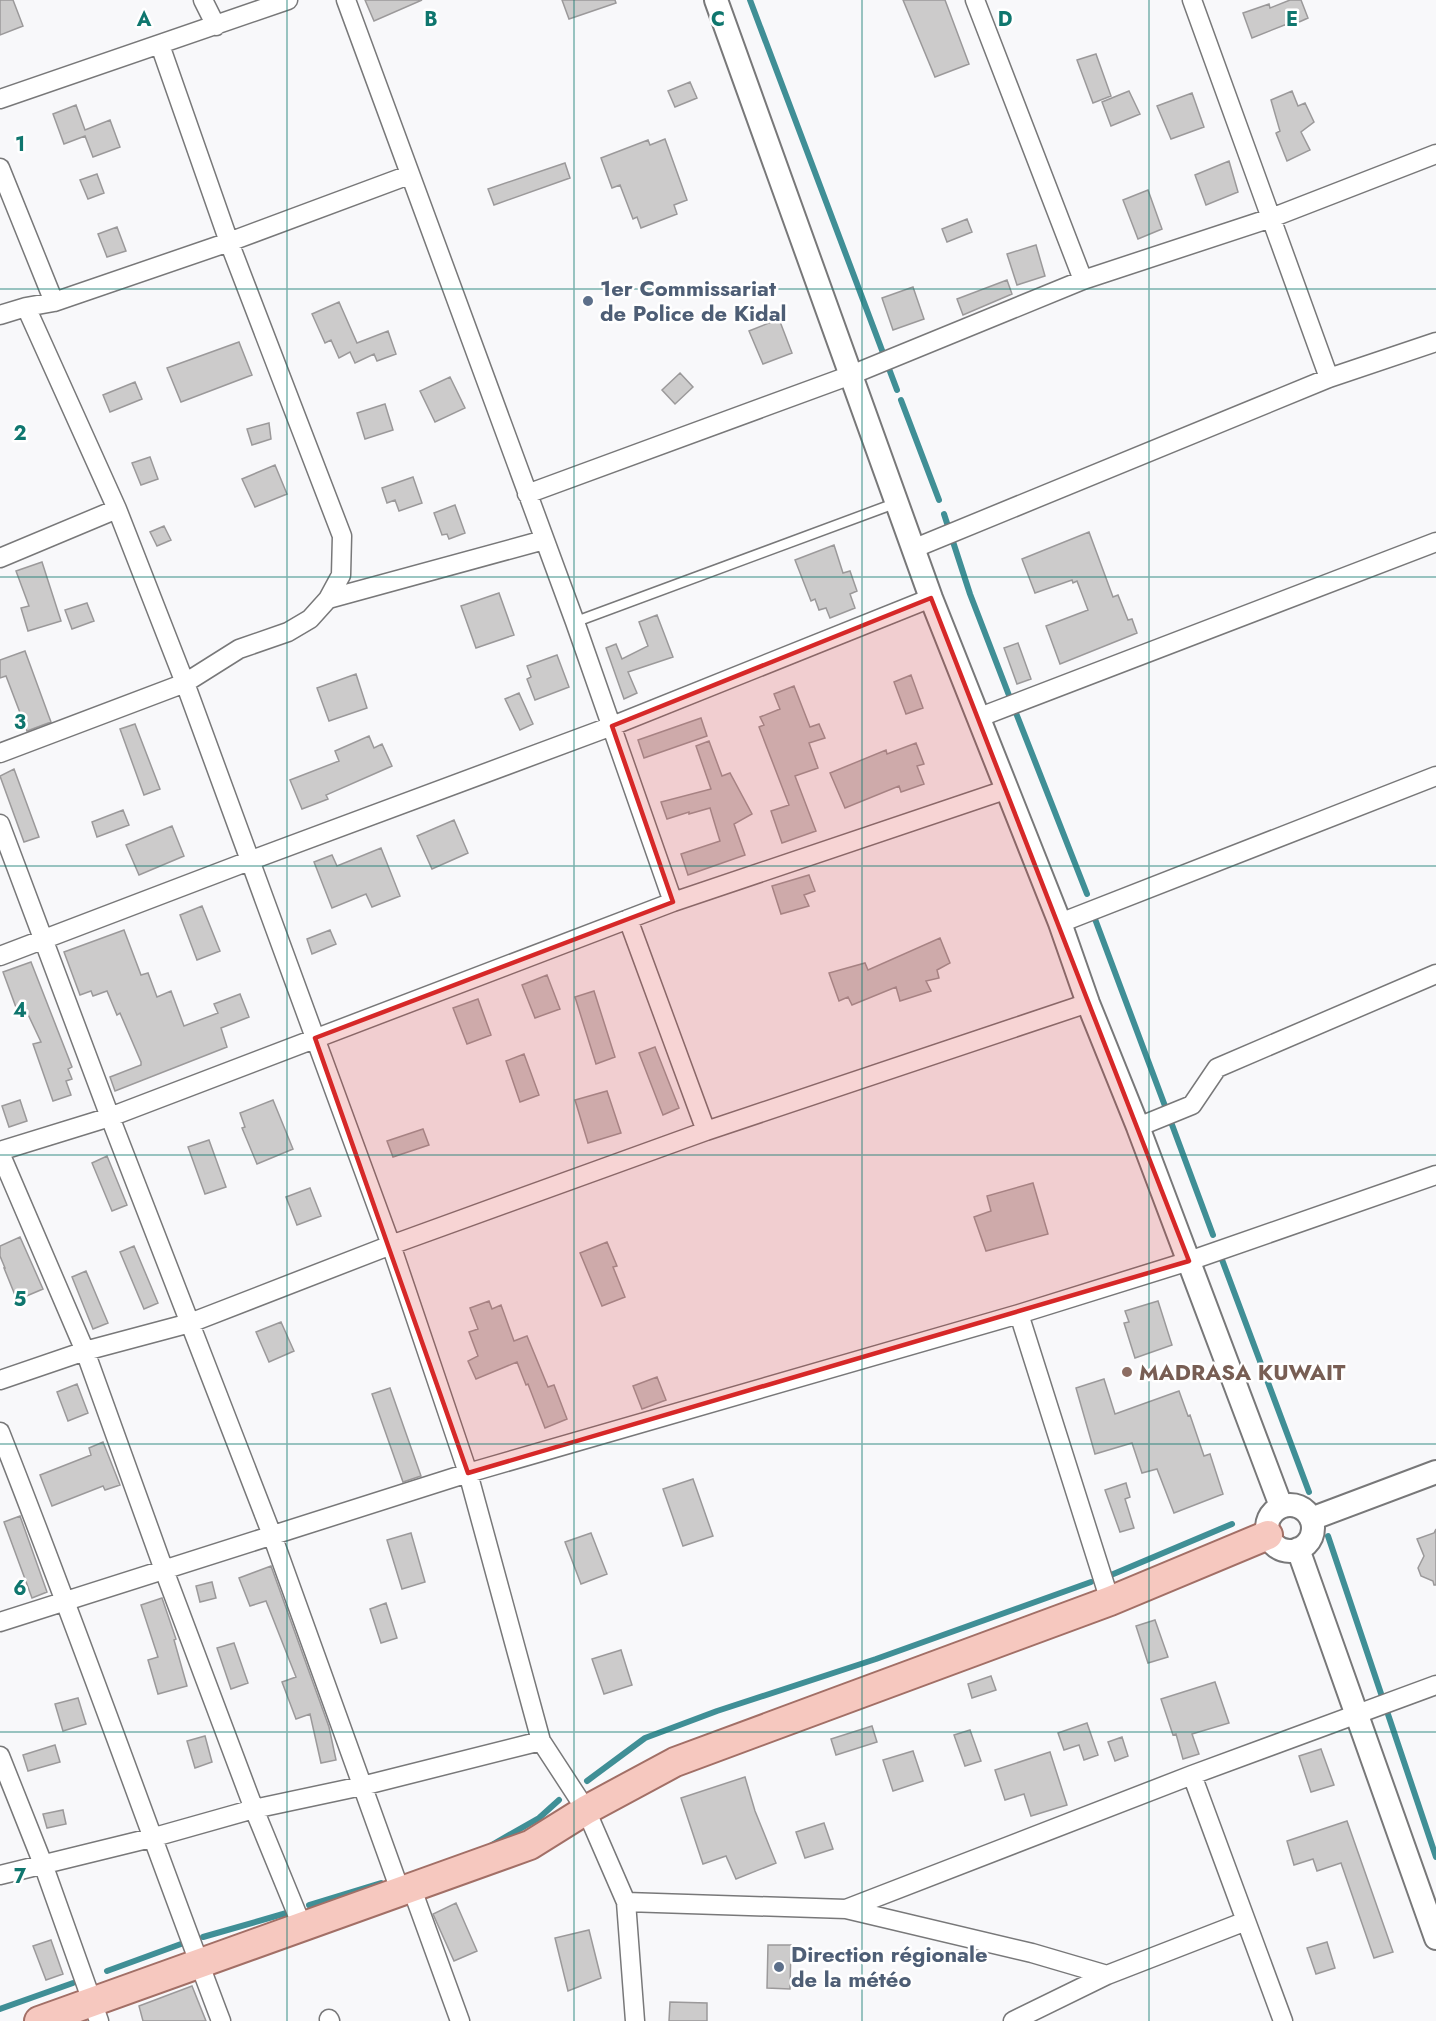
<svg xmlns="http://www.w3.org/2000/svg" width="1436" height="2021" viewBox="0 0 1436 2021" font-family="Jost,sans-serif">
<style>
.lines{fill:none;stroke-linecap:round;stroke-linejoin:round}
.stream{stroke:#408f96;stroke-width:6}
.building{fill:#cccbcb;stroke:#9b999a;stroke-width:1.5}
.service-casing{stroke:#787879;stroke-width:12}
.minor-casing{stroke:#787879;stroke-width:21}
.tertiary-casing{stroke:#787879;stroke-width:26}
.primary-casing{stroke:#a26f66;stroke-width:32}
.service{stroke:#fff;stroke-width:9}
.minor{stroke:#fff;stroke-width:18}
.tertiary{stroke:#fff;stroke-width:22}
.primary{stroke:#f6c8bf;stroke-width:28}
.marked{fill:#d62828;fill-opacity:0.2;stroke:#d62828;stroke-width:4.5;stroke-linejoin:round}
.grid{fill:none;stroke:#0f766e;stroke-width:1.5;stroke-opacity:0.55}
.service-dot{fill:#5c6f8a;stroke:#fff;stroke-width:2}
.education-dot{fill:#8d6e63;stroke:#fff;stroke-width:2}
.labels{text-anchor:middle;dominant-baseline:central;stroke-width:5;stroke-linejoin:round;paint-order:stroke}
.service-label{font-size:22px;font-weight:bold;fill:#4e5e75;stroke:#fff;text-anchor:start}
.education-label{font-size:22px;font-weight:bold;fill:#785e54;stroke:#fff;text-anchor:start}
.grid-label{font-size:20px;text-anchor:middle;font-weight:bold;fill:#0f766e;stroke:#fff;stroke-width:5;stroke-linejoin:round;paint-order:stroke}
</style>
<rect width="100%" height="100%" fill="#f8f8fa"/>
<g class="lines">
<path class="stream" d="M 750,0 L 897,390
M 901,400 L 939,500
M 944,514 L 970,594 L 1010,698
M 1016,713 L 1087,894
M 1095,919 L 1165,1106
M 1171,1122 L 1213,1235
M 1221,1257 L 1309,1492
M 1328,1536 L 1436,1857
M 1111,1575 L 1232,1524
M 587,1781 L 645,1738 L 717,1711 L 876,1659 L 1091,1582
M 490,1846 L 539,1818 L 559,1800
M 309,1905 L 381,1883
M 203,1937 L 290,1912
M 107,1971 L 181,1944
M 0,2009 L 73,1983"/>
</g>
<path class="building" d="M 0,0 L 13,0 L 23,26 L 0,35 Z
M 365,0 L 422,0 L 374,21 Z
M 562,0 L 615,0 L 616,3 L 569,19 Z
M 903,0 L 945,0 L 969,64 L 935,77 Z
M 1290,0 L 1301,0 L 1308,18 L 1288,27 L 1287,24 L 1252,38 L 1243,13 L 1269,4 L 1270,8 Z
M 1096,54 L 1111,96 L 1093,103 L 1077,60 Z
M 690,82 L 697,98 L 675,107 L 668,91 Z
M 1129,91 L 1140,114 L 1111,126 L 1102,102 Z
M 1292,91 L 1298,106 L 1305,103 L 1314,122 L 1301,132 L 1310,150 L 1287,161 L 1276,133 L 1280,131 L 1271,100 Z
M 1192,93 L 1204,127 L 1171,139 L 1157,106 Z
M 76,105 L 85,130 L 110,120 L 120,147 L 93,157 L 85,136 L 64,144 L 53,114 Z
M 665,139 L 687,200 L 674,205 L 677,214 L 641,228 L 637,217 L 633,219 L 620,185 L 612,188 L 601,158 L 648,140 L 650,145 Z
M 1229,161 L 1238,192 L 1206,205 L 1195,175 Z
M 565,163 L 570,178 L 494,205 L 488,189 Z
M 97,174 L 104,193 L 88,199 L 80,180 Z
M 1148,190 L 1162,229 L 1138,239 L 1123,200 Z
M 967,219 L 972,232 L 947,242 L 942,229 Z
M 117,227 L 126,251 L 107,257 L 98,234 Z
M 1036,245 L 1045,276 L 1017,285 L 1007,254 Z
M 1007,280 L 1012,294 L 963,315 L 957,299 Z
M 913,287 L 924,319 L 893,330 L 882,298 Z
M 339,302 L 357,343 L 388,331 L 396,354 L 377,361 L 374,354 L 355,363 L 350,352 L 339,358 L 331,340 L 325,343 L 312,314 Z
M 779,319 L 792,353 L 763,364 L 749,331 Z
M 239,342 L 252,375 L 181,402 L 167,368 Z
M 680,373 L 693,387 L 675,404 L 662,390 Z
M 450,377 L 465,408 L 435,422 L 420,391 Z
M 135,382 L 142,399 L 110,412 L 103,395 Z
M 385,404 L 393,430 L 365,439 L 357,413 Z
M 269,423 L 271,439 L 252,445 L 247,429 Z
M 150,457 L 158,479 L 141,485 L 132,463 Z
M 275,465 L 287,494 L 255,507 L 242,479 Z
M 413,477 L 422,503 L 399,511 L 395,500 L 387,503 L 382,488 Z
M 455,505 L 465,533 L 449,539 L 447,534 L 442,535 L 434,513 Z
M 164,526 L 171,540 L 157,546 L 150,532 Z
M 1089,532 L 1113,597 L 1118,595 L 1128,620 L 1132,619 L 1137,633 L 1060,664 L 1046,626 L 1088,610 L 1077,581 L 1073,583 L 1072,580 L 1035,593 L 1022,559 Z
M 834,545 L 843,573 L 850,571 L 857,591 L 850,594 L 855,608 L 830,618 L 826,608 L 819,610 L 815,599 L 811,601 L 795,560 Z
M 42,562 L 61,621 L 28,631 L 21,608 L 29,606 L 16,571 Z
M 499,593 L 514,635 L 476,648 L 461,606 Z
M 87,603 L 94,621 L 72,629 L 65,610 Z
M 657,615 L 673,657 L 628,672 L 637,693 L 624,699 L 606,648 L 616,644 L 622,659 L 648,646 L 639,622 Z
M 1018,643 L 1031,679 L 1017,684 L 1004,648 Z
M 25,651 L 51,722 L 27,731 L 6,676 L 0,678 L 0,660 Z
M 557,655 L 569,687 L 535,700 L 527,679 L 531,677 L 527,666 Z
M 356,674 L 367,708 L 329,721 L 317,688 Z
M 911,675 L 923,708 L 906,714 L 894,682 Z
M 794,686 L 810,727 L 819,724 L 825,738 L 809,743 L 818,768 L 795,776 L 816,831 L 782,843 L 771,811 L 789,805 L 759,727 L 764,725 L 760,717 L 780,709 L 774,694 Z
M 519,693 L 533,724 L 520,730 L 505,699 Z
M 701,718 L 707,736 L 644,758 L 638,740 Z
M 135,724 L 160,789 L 144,795 L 120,729 Z
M 369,736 L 374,748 L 382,744 L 392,766 L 326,795 L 328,799 L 302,809 L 290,780 L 339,761 L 335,751 Z
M 709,741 L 722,776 L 730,773 L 752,814 L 734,824 L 745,855 L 688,875 L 681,854 L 720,841 L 710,808 L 689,814 L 689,812 L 667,819 L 661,802 L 711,789 L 696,746 Z
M 916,743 L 924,764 L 917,766 L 924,784 L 901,792 L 899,786 L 845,808 L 830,773 L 886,750 L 887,754 Z
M 14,769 L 39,837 L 24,842 L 0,776 Z
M 123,810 L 129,825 L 97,837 L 92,822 Z
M 454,820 L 468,853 L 432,869 L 417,836 Z
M 172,826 L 184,856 L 139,875 L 126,845 Z
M 381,848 L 400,896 L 372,907 L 366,894 L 332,908 L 314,862 L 332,855 L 337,866 Z
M 809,875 L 815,891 L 804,895 L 809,906 L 781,914 L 772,886 Z
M 202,906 L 220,951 L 197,960 L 180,915 Z
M 124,930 L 141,975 L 148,973 L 157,997 L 171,991 L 184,1026 L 218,1013 L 214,1004 L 240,994 L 249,1017 L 221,1028 L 227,1047 L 115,1091 L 110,1077 L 141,1065 L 141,1062 L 120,1013 L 117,1015 L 107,991 L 93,996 L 91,991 L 80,995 L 64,952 Z
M 330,930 L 336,944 L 312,954 L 307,939 Z
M 940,938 L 950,963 L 937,970 L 939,978 L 926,981 L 931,991 L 900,1001 L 896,987 L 852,1005 L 848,997 L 839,1001 L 829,973 L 865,963 L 868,970 Z
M 31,962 L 72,1067 L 68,1069 L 72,1079 L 66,1081 L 71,1095 L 53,1101 L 33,1044 L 41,1042 L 25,1008 L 17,1010 L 3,972 Z
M 547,975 L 560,1009 L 535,1018 L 522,985 Z
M 594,991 L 615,1057 L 596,1064 L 575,997 Z
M 478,999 L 491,1035 L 467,1044 L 453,1008 Z
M 655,1047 L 679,1108 L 663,1115 L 639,1053 Z
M 524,1054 L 539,1095 L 520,1102 L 506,1061 Z
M 607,1091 L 621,1133 L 588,1143 L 575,1100 Z
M 20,1100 L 27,1121 L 9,1127 L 2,1106 Z
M 273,1100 L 293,1149 L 257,1164 L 242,1128 L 245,1127 L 240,1113 Z
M 423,1129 L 429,1145 L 393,1157 L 387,1141 Z
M 209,1140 L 226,1187 L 205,1194 L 188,1147 Z
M 107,1156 L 127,1205 L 112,1211 L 92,1163 Z
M 1033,1183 L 1048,1234 L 986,1251 L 974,1217 L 991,1211 L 987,1196 Z
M 310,1188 L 321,1216 L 297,1225 L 286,1197 Z
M 20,1237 L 43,1289 L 17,1300 L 4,1268 L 5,1268 L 0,1256 L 0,1246 Z
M 607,1242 L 617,1266 L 613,1267 L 625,1297 L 602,1306 L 580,1253 Z
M 134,1246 L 158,1303 L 144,1309 L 120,1252 Z
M 86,1271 L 108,1323 L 93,1329 L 72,1277 Z
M 489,1301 L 492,1309 L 501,1305 L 514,1341 L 527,1336 L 548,1387 L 554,1385 L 567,1419 L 545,1428 L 528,1384 L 526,1385 L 517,1362 L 476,1379 L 468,1361 L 478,1356 L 469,1332 L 478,1329 L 470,1308 Z
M 1158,1301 L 1172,1345 L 1135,1358 L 1124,1323 L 1129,1322 L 1125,1311 Z
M 281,1322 L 294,1351 L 269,1362 L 256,1332 Z
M 657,1377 L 666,1400 L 642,1409 L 633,1386 Z
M 1104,1379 L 1115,1414 L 1179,1391 L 1188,1416 L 1190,1415 L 1204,1456 L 1210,1454 L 1223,1494 L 1174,1513 L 1157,1469 L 1142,1473 L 1132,1443 L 1095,1454 L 1076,1388 Z
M 77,1384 L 88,1413 L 68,1421 L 57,1392 Z
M 390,1388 L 421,1476 L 403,1482 L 372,1394 Z
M 103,1442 L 120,1485 L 105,1490 L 103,1486 L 52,1506 L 40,1475 L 91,1455 L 89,1448 Z
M 693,1479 L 713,1536 L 683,1546 L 663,1489 Z
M 1126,1483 L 1130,1497 L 1125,1499 L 1134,1528 L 1120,1532 L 1105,1490 Z
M 20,1516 L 47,1592 L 32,1598 L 4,1522 Z
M 1436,1529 L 1436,1585 L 1434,1585 L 1433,1581 L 1421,1576 L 1418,1568 L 1424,1556 L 1417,1539 L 1434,1533 Z
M 411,1533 L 425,1582 L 402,1589 L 387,1540 Z
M 591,1533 L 607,1574 L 581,1584 L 565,1542 Z
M 271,1566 L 329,1727 L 336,1760 L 321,1763 L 310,1714 L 296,1719 L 282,1682 L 296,1677 L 266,1601 L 250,1606 L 239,1578 Z
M 212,1582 L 216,1598 L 200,1602 L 196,1586 Z
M 162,1598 L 176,1639 L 174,1640 L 187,1686 L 158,1694 L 148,1660 L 158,1657 L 141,1605 Z
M 386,1603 L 397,1638 L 381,1643 L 370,1609 Z
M 1155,1620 L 1168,1657 L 1148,1663 L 1136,1626 Z
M 234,1643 L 248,1683 L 231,1689 L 217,1648 Z
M 621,1650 L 632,1685 L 604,1694 L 592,1659 Z
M 991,1676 L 996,1690 L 972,1698 L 968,1684 Z
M 1215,1682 L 1229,1723 L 1192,1734 L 1199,1754 L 1183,1759 L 1176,1734 L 1173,1735 L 1161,1699 Z
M 78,1698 L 86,1724 L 63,1731 L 55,1704 Z
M 1087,1723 L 1098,1755 L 1084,1760 L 1079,1745 L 1064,1750 L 1058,1733 Z
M 872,1726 L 877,1742 L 836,1755 L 831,1739 Z
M 970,1730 L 981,1761 L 965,1766 L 954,1735 Z
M 205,1736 L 212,1762 L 195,1768 L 187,1741 Z
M 1122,1737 L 1128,1756 L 1115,1761 L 1108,1742 Z
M 55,1745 L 60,1762 L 28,1771 L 23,1755 Z
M 1321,1749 L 1334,1785 L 1311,1792 L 1299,1756 Z
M 913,1751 L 923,1781 L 893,1791 L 883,1760 Z
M 1050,1752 L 1067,1805 L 1031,1816 L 1024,1794 L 1005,1800 L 995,1770 Z
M 745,1777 L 755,1811 L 776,1863 L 736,1879 L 726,1856 L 703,1864 L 681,1798 Z
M 63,1810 L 66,1824 L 47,1828 L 43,1814 Z
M 1347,1821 L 1393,1952 L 1374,1958 L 1341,1863 L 1317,1871 L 1313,1859 L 1294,1865 L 1287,1841 Z
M 824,1823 L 833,1849 L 805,1858 L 796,1832 Z
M 456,1903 L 477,1951 L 454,1961 L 433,1914 Z
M 589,1930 L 601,1978 L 568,1991 L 555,1938 Z
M 51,1940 L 63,1974 L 46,1980 L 33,1946 Z
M 1327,1942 L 1335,1968 L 1316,1974 L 1307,1948 Z
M 768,1945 L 791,1945 L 790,1989 L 767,1988 Z
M 192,1986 L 206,2021 L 143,2021 L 139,2006 Z
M 670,2002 L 707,2003 L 707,2021 L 669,2021 Z"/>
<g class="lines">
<defs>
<path id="service" d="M 575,622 L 896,503"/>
<path id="minor" d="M 203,0 L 216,26
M 346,0 L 575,622 L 673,902
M 975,0 L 1083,280
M 1192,0 L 1329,378
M 160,45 L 229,242 L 342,536 L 341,575 L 328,599
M 0,99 L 288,0
M 0,168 L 54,302
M 26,307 L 117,509 L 185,683 L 391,1245 L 468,1473 L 541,1741 L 586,1810 L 626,1902 L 635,2021
M 0,315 L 26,307 L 54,302 L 229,242 L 409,175
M 527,494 L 851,375 L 1083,280 L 1271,218 L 1436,154
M 915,548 L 1329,378 L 1436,342
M 0,558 L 117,509
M 980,717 L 1436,542
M 0,753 L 185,683 L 239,649 L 288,632 L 310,619 L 328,599 L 544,540
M 0,824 L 110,1117 L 272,1535 L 401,1893
M 628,919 L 706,1131
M 1060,923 L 1436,776
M 0,956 L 249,861 L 612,726 L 931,598
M 1138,1127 L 1192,1105 L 1217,1068 L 1436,974
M 0,1151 L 110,1117 L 673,902 L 1008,789
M 0,1153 L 85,1351 L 164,1570 L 254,1809 L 302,1926
M 1019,1314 L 1110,1601
M 0,1380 L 85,1351 L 190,1323 L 391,1245 L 706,1131 L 1088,1003
M 0,1432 C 77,1627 147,1825 221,2021
M 0,1622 L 468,1473 L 1019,1314 L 1189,1261 L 1436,1175
M 0,1756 L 43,1864 L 99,2021
M 1192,1775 L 1283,2021
M 0,1875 L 151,1838 L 254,1809 L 362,1786 L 541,1741
M 412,1889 L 460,2021
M 626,1902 L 846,1909 L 1192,1775 L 1436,1685
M 846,1909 L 1032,1953 L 1107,1975
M 329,2019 L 330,2021
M 1013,2021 L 1107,1975 L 1246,1921"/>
<path id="tertiary" d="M 716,0 L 931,598 L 1060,923 L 1088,1003 L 1138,1127 L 1281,1506
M1267 1528a23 23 0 1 1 46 0a23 23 0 1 1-46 0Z
M 1311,1519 L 1436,1472
M 1298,1549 L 1436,1938"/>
<path id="primary" d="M 39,2021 L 530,1845 L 586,1810 L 675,1762 L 1110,1601 L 1268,1535"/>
</defs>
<use href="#service" class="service-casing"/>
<use href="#minor" class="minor-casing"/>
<use href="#tertiary" class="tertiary-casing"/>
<use href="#primary" class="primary-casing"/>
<use href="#service" class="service"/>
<use href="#minor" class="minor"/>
<use href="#tertiary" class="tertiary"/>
<use href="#primary" class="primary"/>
</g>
<path class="marked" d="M 931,598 L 1189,1261 L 468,1473 L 315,1038 L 673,902 L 612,726 Z"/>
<path class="grid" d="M 287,0 L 287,2021M 574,0 L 574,2021M 862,0 L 862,2021M 1149,0 L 1149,2021M 0,289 L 1436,289M 0,577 L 1436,577M 0,866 L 1436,866M 0,1155 L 1436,1155M 0,1444 L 1436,1444M 0,1732 L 1436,1732"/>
<g class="service-dot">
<circle cx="588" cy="301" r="6"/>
<circle cx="779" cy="1967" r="6"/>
</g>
<circle class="education-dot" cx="1127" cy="1372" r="6"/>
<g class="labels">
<g class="service-label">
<text x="600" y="288">1er Commissariat<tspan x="600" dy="25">de Police de Kidal</tspan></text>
<text x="791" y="1954">Direction régionale<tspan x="791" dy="25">de la météo</tspan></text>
</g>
<g class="education-label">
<text x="1139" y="1372">MADRASA KUWAIT</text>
</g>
</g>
<g class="grid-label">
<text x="144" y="26">A</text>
<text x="431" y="26">B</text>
<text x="718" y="26">C</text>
<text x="1005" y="26">D</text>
<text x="1292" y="26">E</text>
<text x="20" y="151">1</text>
<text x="20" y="440">2</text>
<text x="20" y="729">3</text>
<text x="20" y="1017">4</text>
<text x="20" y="1306">5</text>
<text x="20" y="1595">6</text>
<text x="20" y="1883">7</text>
</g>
</svg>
